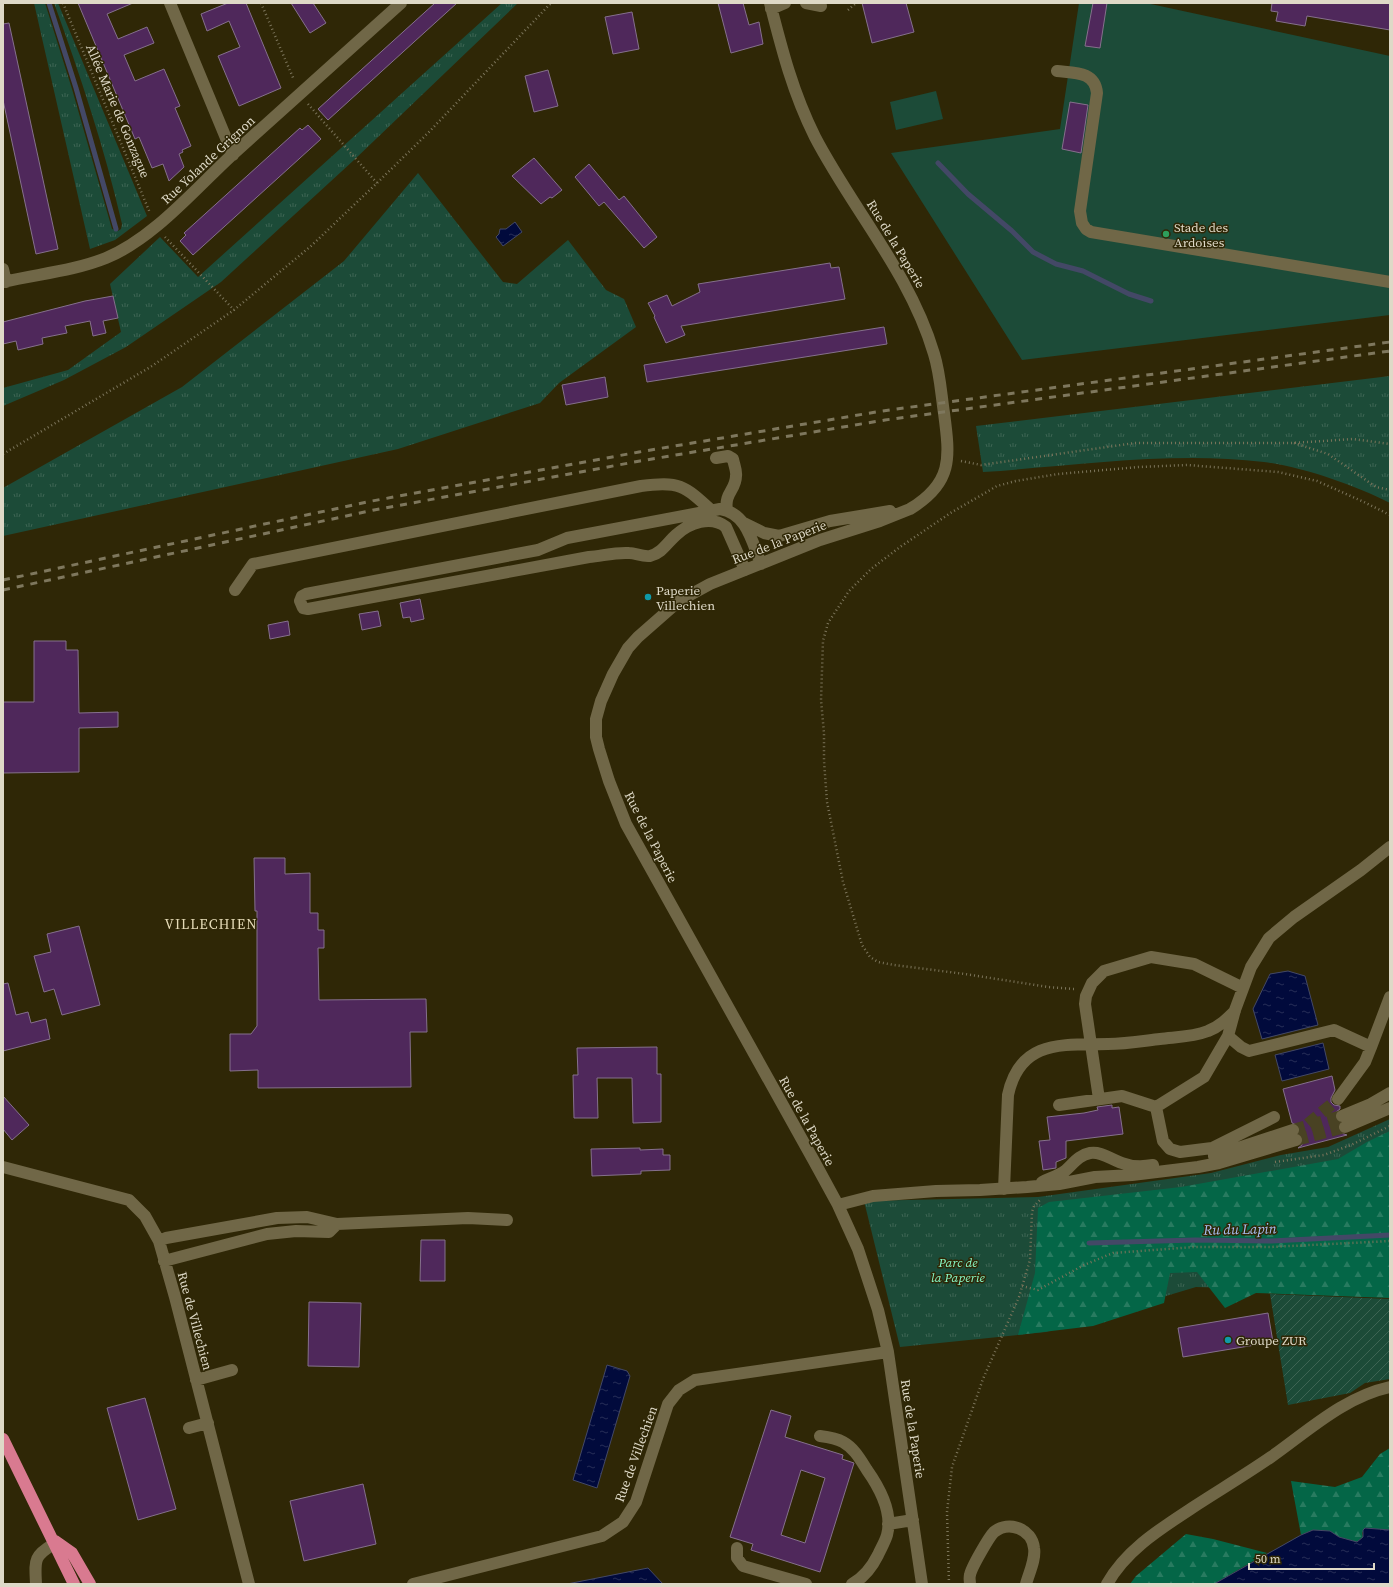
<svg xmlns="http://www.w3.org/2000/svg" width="1393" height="1587" viewBox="0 0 1393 1587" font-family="'Source Serif 4',serif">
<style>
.grass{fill:url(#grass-tufts)}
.forest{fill:url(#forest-firs)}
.garden{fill:url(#garden-furrows)}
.pitch{fill:#1c4b38}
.water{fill:url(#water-ripples);stroke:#434866}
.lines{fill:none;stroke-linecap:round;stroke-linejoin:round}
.stream{stroke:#434866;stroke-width:5}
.building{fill:#4f285b;stroke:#85708c;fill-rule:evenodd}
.minor-tunnel{stroke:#494223;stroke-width:12;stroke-dasharray:12 6;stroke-linecap:butt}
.path{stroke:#7c755b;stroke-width:2.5;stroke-dasharray:1 3;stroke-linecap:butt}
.minor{stroke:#706747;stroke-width:12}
.highway{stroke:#d97a90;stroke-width:12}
.rail{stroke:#7e775d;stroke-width:3;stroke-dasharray:7 7;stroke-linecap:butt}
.leisure-dot{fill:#2e9e5b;stroke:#2f2706;stroke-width:1.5}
.culture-dot{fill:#0f9aa8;stroke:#2f2706;stroke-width:1.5}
.labels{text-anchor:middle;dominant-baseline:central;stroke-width:3;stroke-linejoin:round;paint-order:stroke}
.street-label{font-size:13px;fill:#ded9c7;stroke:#2f2706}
.poi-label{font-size:13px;fill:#ded9c7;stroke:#2f2706;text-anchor:start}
.park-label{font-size:13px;font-style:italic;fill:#86f7c6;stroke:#2f2706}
.neighbourhood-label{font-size:14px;letter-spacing:1px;fill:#e5dbb7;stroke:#2f2706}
.water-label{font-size:14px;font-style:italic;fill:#a8c0f2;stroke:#2f2706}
</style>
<defs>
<pattern id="grass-tufts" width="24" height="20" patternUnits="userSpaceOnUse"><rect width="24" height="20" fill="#1c4b38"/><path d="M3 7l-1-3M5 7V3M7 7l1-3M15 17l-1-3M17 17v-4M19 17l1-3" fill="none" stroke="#3d6453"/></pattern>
<pattern id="forest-firs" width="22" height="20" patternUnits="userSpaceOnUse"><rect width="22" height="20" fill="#046647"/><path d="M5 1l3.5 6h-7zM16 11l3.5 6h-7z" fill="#287b60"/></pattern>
<pattern id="garden-furrows" width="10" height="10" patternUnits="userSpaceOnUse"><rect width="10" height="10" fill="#1c4b38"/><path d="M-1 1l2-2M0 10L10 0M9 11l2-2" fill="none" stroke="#3d6453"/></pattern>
<pattern id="water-ripples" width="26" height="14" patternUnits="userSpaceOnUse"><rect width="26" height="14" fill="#010a3c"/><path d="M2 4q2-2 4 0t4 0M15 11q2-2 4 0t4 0" fill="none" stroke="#262d57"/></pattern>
</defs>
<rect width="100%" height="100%" fill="#2f2706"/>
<path class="grass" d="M 34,3 L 45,3 L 72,89 L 112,229 L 118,231 L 121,229 L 122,224 C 105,149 80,75 54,3 L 58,3 L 147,216 L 115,240 L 90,249 Z
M 502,3 L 518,3 L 354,160 L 221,282 L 126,347 L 64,380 L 3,406 L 3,388 L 68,370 L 121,332 L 110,284 L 160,237 L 198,277 Z
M 418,173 L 503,282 L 517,284 L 568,240 L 606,290 L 624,299 L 636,327 L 559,383 L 540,403 L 398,449 L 3,536 L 3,488 L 182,387 L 344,261 Z
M 1390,376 L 1390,503 C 1354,485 1303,467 1264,462 C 1170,451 1076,466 983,472 L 976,426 Z
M 1390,1119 L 1390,1293 L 1196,1287 L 1046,1332 L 900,1347 L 864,1201 L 1038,1197 L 1211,1173 L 1281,1155 L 1328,1147 Z"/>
<path class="forest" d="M 1390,1131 L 1390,1298 L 1256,1293 L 1225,1308 L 1197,1272 L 1170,1273 L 1164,1303 L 1093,1326 L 1018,1335 L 1035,1273 L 1038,1208 L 1049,1202 L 1181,1187 L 1338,1159 L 1367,1142 Z
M 1390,1448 L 1390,1530 L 1365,1528 L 1362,1533 L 1363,1537 L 1357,1542 L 1339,1537 L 1330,1531 L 1313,1530 L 1301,1535 L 1291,1481 L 1335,1487 L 1362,1477 L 1380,1454 Z
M 1186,1534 L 1213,1539 L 1267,1553 L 1214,1584 L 1130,1584 L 1136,1576 Z"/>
<path class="garden" d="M 1270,1294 L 1390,1299 L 1390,1379 L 1365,1383 L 1350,1393 L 1288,1405 Z"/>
<path class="pitch" d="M 1079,3 L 1146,3 L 1390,56 L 1390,315 L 1022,360 L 891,153 L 1060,129 Z
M 936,91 L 943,119 L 896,130 L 890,102 Z"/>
<path class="water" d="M 515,222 L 522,232 L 503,246 L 496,237 L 499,234 L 500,229 L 506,229 Z
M 1288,971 L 1305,976 L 1318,1025 L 1262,1039 L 1253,1009 L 1270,974 Z
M 1323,1043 L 1329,1069 L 1282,1081 L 1275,1055 Z
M 607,1365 L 627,1371 L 630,1376 L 597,1488 L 573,1480 Z
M 1365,1528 L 1390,1530 L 1390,1584 L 1214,1584 L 1301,1535 L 1313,1530 L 1330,1531 L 1339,1537 L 1357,1542 L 1363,1537 L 1363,1530 Z
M 648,1568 L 663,1584 L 567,1584 Z"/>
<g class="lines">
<path class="stream" d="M 49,3 L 76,88 L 116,229
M 938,163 L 968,194 L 1012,231 L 1033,252 L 1056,264 L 1083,271 L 1129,294 L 1151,301
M 1089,1243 L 1195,1240 L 1271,1241 L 1390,1235"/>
</g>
<path class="building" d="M 78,3 L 133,3 L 107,14 L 118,39 L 147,27 L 154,43 L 124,55 L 135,81 L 164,69 L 180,106 L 175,108 L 191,146 L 182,150 L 183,152 L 179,154 L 184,167 L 169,181 L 163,164 L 152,168 L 139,137 L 135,139 Z
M 228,3 L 246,3 L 281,88 L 239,106 L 218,56 L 240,47 L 229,21 L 207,31 L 201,14 Z
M 291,3 L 313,3 L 326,23 L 310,33 Z
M 435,3 L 457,3 L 328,120 L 318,109 Z
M 718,3 L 743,3 L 749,25 L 759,22 L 763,44 L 731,53 Z
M 862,3 L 906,3 L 914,32 L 872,43 Z
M 1093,3 L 1107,3 L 1100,48 L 1085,46 Z
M 1272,3 L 1390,3 L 1390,30 L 1307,16 L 1305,26 L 1276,21 L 1278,12 L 1271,11 Z
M 632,12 L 639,49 L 613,54 L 605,17 Z
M 9,23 L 58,249 L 36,254 L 3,100 L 3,24 Z
M 548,70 L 558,106 L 534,112 L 525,76 Z
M 1070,102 L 1088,105 L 1081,153 L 1062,149 Z
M 308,125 L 321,139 L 193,255 L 180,241 L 186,235 L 184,233 L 300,128 L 302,130 Z
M 534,158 L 562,190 L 552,198 L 550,197 L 541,204 L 512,176 Z
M 589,164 L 619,200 L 624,196 L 657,237 L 644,248 L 604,202 L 599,206 L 575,177 Z
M 830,263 L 831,268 L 839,267 L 845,299 L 681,326 L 685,335 L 666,343 L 654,317 L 655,316 L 648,303 L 667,295 L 672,306 L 700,292 L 698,284 Z
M 113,296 L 118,318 L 103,321 L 106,333 L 93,336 L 90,321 L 65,326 L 67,333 L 42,338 L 43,344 L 18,350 L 16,341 L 3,344 L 3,322 L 85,301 Z
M 884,327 L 887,344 L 647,382 L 644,365 Z
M 605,377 L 608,397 L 566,405 L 562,385 Z
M 420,599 L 424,619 L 411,622 L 410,617 L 403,618 L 400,603 Z
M 378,611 L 381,626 L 362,630 L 359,614 Z
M 288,621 L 290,635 L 270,639 L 268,625 Z
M 34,641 L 66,641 L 66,650 L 78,650 L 79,713 L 118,712 L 118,727 L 79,728 L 79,772 L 3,773 L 3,702 L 34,702 Z
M 254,858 L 285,858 L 285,874 L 310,873 L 310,913 L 318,913 L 318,930 L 324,930 L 324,948 L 318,948 L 319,1000 L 426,999 L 427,1032 L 410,1032 L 411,1087 L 258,1088 L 258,1070 L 230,1071 L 230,1034 L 251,1034 L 257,1026 L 257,911 L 255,911 Z
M 79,926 L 100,1005 L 62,1015 L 54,989 L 44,992 L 34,956 L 51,952 L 47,934 Z
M 8,983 L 16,1015 L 28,1012 L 31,1023 L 46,1019 L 50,1039 L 3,1051 L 3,984 Z
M 657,1047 L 657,1074 L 661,1074 L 661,1122 L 633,1123 L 632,1078 L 597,1078 L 598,1118 L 574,1118 L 573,1075 L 578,1075 L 577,1048 Z
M 1332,1076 L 1335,1090 L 1331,1098 L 1331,1102 L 1334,1105 L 1340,1106 L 1340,1109 L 1336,1112 L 1335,1118 L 1339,1123 L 1338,1130 L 1341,1133 L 1347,1135 L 1298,1148 L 1302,1145 L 1303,1138 L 1299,1134 L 1300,1128 L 1298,1125 L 1292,1123 L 1283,1089 Z
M 3,1096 L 29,1125 L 12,1140 L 3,1129 Z
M 1112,1105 L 1112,1108 L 1119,1107 L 1123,1134 L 1066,1141 L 1066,1158 L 1056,1162 L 1056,1168 L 1043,1170 L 1039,1141 L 1050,1140 L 1047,1117 L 1084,1113 L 1098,1110 L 1097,1107 Z
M 640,1148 L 640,1150 L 663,1149 L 663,1155 L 670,1155 L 670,1170 L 641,1171 L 641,1174 L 592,1176 L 591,1149 Z
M 421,1240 L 445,1240 L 445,1281 L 420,1281 Z
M 309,1302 L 361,1303 L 359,1367 L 308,1366 Z
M 1268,1313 L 1273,1342 L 1183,1357 L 1178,1328 Z
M 145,1398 L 176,1509 L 138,1520 L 107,1408 Z
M 771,1410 L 791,1416 L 785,1437 L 843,1455 L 842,1459 L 854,1463 L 820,1572 L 751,1550 L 753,1544 L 730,1537 ZM 801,1470 L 825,1478 L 805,1543 L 781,1535 Z
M 363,1484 L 376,1544 L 304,1561 L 290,1501 Z"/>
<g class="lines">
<path class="minor-tunnel" d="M 1308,1124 L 1338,1099
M 1293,1130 L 1342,1116
M 1296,1140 L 1345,1127"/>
<path class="path" d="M 63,3 L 150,213
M 261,3 L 294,80
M 848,10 L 856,3
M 308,104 L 377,183
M 165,237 L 234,310
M 1294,443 L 1328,454 L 1376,487 L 1390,490
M 3,454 L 152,366 L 234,310 L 311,246 L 377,183 L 429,132 L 551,3
M 961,461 L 981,465 L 1135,443 L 1292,443 L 1353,439 L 1390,444
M 1074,989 L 1048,987 L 965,974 L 894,965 L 878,962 L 870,957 L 862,945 L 843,882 L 827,802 L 824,761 L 824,733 L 821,700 L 823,641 L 828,623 L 849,591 L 871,569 L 900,547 L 952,512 L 997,486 L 1016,481 L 1058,474 L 1139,467 L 1187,465 L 1278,472 L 1317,481 L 1364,502 L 1390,515
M 1275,1162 L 1324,1155 L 1351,1145 L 1390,1126
M 1022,1286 L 1038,1290 L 1084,1265 L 1113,1253 L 1194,1247 L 1271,1247 L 1390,1241
M 949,1584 L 947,1512 L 952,1467 L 983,1379 L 1019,1297 L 1030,1260 L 1032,1212 L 1034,1206 L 1040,1200"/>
<path class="minor" d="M 170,3 L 233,155
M 770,3 C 782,50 793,93 815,137 C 853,210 910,273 934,354 C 940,373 941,393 944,413 C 950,458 953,483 910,509 L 880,521 L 820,540 L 710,584 L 679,601 L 638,637 L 628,648 L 613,674 L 601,701 L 596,719 L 596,737 L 599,749 L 609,781 L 626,824 L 814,1161 L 838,1205 L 858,1249 L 878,1310 L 888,1352 L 922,1584
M 806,3 L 821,6
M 771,9 L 785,3
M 1057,71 C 1074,73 1095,71 1097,93 L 1080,211 L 1082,223 L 1086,229 L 1091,232 L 1390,282
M 3,269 L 6,282
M 3,282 C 37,274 74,271 106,258 C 153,239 195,189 232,155 C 288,104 345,54 401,3
M 716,458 L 728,456 L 733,459 C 734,465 737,471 736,476 C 736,490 724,493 727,510
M 744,523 L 764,533 L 779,536 L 830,521 L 890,511
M 745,570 L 726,527 C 711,515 689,523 676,535 C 667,543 662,553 650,556 C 642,557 636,553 629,553 C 615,552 602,556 589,557 L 308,609 L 303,608 L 300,601 L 302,596 L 306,594 L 538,550 L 567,538 L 720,509 C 747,513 752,542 761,564
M 235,590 L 253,564 L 641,486 C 679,481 684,485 712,511
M 1228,1036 L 1241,1047 L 1249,1051 L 1334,1030 L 1371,1047 L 1390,997
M 1099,1099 L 1085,1004 L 1086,996 L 1092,983 L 1104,971 L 1151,957 L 1194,964 L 1243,988
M 1338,1099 L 1365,1062 L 1371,1047
M 1059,1105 L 1122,1096 L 1156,1107
M 1156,1107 L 1204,1077 L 1228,1036 L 1235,1010 L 1251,967 L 1269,938 L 1294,917 L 1361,870 L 1390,847
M 1156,1107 L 1163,1141 L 1170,1149 L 1180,1152 L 1212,1148 L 1274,1117
M 1342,1116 L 1371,1104 L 1390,1093
M 1345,1127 L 1390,1108
M 1214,1156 L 1293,1130
M 3,1167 L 129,1200 L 145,1216 L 159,1241 L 175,1297 L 249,1584
M 1042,1182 C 1050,1178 1058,1176 1065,1171 C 1073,1164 1079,1155 1090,1153 C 1102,1151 1111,1160 1122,1163 C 1132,1167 1142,1167 1153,1165
M 1004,1189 L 1008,1095 C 1020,1039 1063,1045 1108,1044 C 1125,1044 1143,1041 1160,1039 C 1176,1037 1193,1037 1208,1031 C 1219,1027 1227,1019 1235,1011
M 838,1205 L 873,1196 L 936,1191 L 980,1190 L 1027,1187 L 1059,1184 L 1095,1177 L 1132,1175 L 1198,1167 L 1219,1163 L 1296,1140
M 159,1241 L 166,1238 L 277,1218 L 307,1217 L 337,1224 L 468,1218 L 507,1220
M 164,1261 L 267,1234 L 296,1231 L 329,1232 L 337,1224
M 196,1380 L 232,1370
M 189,1428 L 208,1423
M 820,1436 C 828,1437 836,1438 843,1442 C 854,1448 860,1459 867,1470 C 879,1487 893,1513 887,1535 C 885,1542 881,1548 878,1555 C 872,1567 865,1577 852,1584
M 888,1524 L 913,1520
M 737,1548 L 737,1558 L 743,1566 L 806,1584
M 36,1584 C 35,1561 33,1556 54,1544
M 413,1584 L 602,1536 L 623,1522 L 636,1502 L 668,1404 L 679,1390 L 695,1380 L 888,1352
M 970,1584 C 970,1581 969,1578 970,1575 C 971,1568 989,1537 994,1532 C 1009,1520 1032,1529 1034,1548 C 1036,1559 1029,1573 1026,1584
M 1107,1584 C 1126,1550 1160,1529 1192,1508 C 1218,1491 1245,1475 1271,1457 C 1308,1431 1344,1397 1390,1387"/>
<path class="highway" d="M 3,1439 L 74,1584
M 55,1541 L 72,1553 L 90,1584"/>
<path class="rail" d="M 3,580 L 372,501 L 639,452 L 882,411 L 1390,342
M 3,590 L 374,510 L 640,461 L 885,420 L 1390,351"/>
</g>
<circle class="leisure-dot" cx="1166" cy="234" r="4"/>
<g class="culture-dot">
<circle cx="648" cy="597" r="4"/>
<circle cx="1228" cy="1340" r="4"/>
</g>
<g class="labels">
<g class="street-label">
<text transform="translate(118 111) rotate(67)">Allée Marie de Gonzague</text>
<text transform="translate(208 160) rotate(-43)">Rue Yolande Grignon</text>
<text transform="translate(896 244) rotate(59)">Rue de la Paperie</text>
<text transform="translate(779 542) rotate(-21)">Rue de la Paperie</text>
<text transform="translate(651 837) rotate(63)">Rue de la Paperie</text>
<text transform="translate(807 1121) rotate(61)">Rue de la Paperie</text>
<text transform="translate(195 1321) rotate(75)">Rue de Villechien</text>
<text transform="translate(913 1429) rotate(81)">Rue de la Paperie</text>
<text transform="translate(636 1454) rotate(-70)">Rue de Villechien</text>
</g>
<g class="poi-label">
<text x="1174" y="227">Stade des<tspan x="1174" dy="15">Ardoises</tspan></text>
<text x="656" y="590">Paperie<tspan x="656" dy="15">Villechien</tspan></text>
<text x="1236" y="1340">Groupe ZUR</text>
</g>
<g class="park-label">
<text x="958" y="1262">Parc de<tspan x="958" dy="15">la Paperie</tspan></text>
</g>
<g class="neighbourhood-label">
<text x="211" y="924">VILLECHIEN</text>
</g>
<g class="water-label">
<text transform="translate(1240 1229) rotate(-1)">Ru du Lapin</text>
</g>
</g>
<rect width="1393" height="1587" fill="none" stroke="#ded9c7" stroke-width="8"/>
<path d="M1249 1563v6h125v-6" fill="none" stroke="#ded9c7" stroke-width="2"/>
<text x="1255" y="1563" font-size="12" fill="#ded9c7" stroke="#2f2706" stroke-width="3" paint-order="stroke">50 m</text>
</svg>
